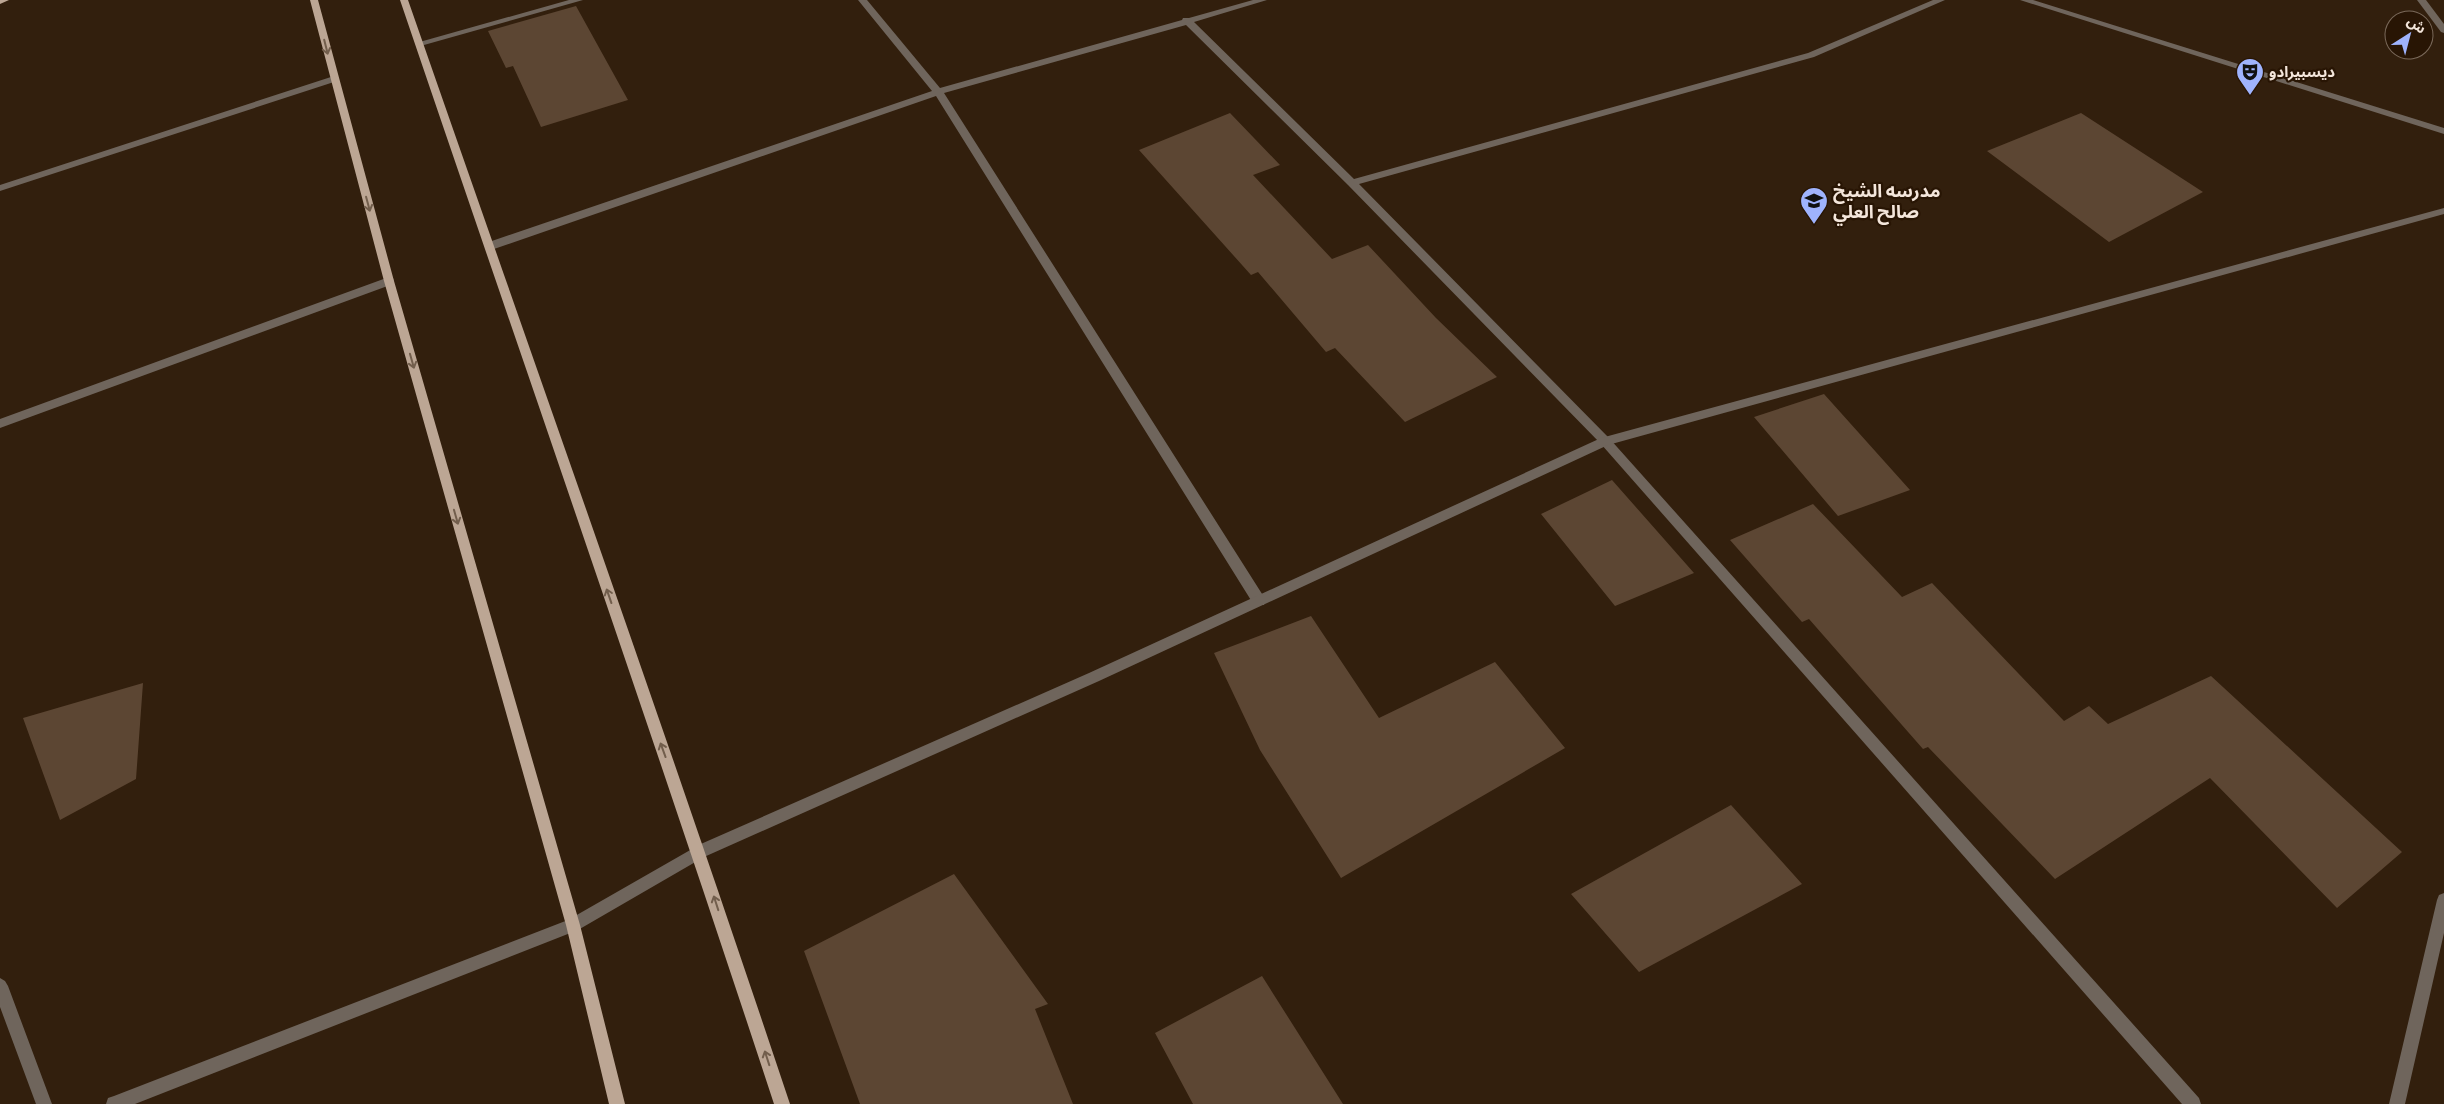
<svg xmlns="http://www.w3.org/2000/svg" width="2444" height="1104" viewBox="0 0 2444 1104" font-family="'Crimson Pro','Noto Sans Arabic',serif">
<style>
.building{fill:#5c4633}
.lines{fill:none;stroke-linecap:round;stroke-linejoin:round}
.minor{fill:#6f655c;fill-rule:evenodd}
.tertiary{fill:#6f655c;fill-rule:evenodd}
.primary{fill:#bca694;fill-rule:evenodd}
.oneway{stroke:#725e4c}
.labels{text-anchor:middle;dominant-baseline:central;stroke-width:4.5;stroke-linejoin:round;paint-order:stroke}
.far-poi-label{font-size:15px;font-weight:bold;fill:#f4e6db;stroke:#281504;text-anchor:start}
.poi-label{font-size:18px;font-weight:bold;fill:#f4e6db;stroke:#281504;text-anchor:start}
</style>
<rect width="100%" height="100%" fill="#321f0d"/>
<path class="building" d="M 576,6 L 628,100 L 541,127 L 513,66 L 506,68 L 488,31 Z
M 1230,113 L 1280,165 L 1253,175 L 1332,259 L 1368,245 L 1436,318 L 1497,377 L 1405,422 L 1335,348 L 1326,352 L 1258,272 L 1251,275 L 1139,150 Z
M 2081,113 L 2203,192 L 2109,242 L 1987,151 Z
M 1824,394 L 1910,490 L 1838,516 L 1754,417 Z
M 1612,480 L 1694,573 L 1615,606 L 1541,514 Z
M 1813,504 L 1902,597 L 1932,583 L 2064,721 L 2089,706 L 2108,724 L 2211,676 L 2402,852 L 2337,908 L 2210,778 L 2055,879 L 1928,747 L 1923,749 L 1809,619 L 1802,622 L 1730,540 Z
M 1311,616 L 1379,718 L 1495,662 L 1565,748 L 1341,878 L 1260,750 L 1214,653 Z
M 143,683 L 136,779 L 60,820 L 23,718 Z
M 1731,805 L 1802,884 L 1639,972 L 1571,894 Z
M 954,874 L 1048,1004 L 1035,1009 L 1073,1104 L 860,1104 L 804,951 Z
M 1262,976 L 1343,1104 L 1193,1104 L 1155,1033 Z"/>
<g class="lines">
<path class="minor" d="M 569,0 L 583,0 L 424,45 L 416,43 Z
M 858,0 L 867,0 L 940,88 L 1182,20 L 1183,18 L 1189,18 L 1253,0 L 1267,0 L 1194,22 L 1354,179 L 1808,53 L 1933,0 L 1945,0 L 1814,57 L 1359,184 L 1609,438 L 2199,1098 L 2201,1104 L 2182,1104 L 1601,444 L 1348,185 L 1186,25 L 944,93 L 1264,597 L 1265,601 L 1264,605 L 1254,605 L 936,96 L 494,249 L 486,249 L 486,243 L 932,91 Z
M 2020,0 L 2033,0 L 2444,128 L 2444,134 Z
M 2417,0 L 2426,0 L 2444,24 L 2444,33 L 2441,32 Z
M 334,76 L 339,79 L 337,81 L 0,191 L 0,185 Z
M 389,277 L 393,278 L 394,281 L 393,284 L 0,428 L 0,419 Z
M 699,845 L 704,847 L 706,852 L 704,857 L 578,930 L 135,1104 L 106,1104 L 108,1098 L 114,1096 L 568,920 Z
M 0,978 L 5,981 L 8,986 L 52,1104 L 36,1104 L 0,1007 Z"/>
<path class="tertiary" d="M 2444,208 L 2444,214 L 1608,445 L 1099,681 L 704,857 L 699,859 L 694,857 L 692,852 L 694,847 L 1089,673 L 1601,438 Z
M 2444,893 L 2444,933 L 2405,1104 L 2389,1104 L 2437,900 L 2439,895 Z"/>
<path class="primary" d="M 0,0 L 9,0 L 0,4 Z
M 310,0 L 318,0 L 394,281 L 580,925 L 625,1104 L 609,1104 L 566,925 L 384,281 Z
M 400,0 L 408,0 C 536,368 667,735 790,1104 L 774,1104 C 653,735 525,368 400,0 Z"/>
</g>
<defs><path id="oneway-shaft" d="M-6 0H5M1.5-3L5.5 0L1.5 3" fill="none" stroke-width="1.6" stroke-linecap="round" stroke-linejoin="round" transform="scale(1.25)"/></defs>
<g class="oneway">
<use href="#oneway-shaft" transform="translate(326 47) rotate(76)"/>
<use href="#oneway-shaft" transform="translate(368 204) rotate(75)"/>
<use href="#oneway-shaft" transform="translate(412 361) rotate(74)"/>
<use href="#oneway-shaft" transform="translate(456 517) rotate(74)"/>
<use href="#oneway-shaft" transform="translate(609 596) rotate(-109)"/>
<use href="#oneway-shaft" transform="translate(663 750) rotate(-110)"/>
<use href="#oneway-shaft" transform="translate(716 903) rotate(-108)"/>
<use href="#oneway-shaft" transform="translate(767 1058) rotate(-108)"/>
</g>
<defs>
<symbol id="theatre-pin" viewBox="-11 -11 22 30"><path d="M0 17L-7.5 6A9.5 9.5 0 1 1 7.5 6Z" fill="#9fb3fd" stroke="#281504"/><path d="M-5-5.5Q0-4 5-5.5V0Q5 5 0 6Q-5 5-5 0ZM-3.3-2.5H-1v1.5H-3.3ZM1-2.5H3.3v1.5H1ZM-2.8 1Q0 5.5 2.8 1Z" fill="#111"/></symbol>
<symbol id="school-pin" viewBox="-11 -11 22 30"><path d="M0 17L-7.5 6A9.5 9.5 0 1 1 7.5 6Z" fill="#9fb3fd" stroke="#281504"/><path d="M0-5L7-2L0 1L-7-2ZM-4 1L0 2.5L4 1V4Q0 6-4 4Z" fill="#111"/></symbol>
</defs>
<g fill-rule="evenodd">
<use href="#theatre-pin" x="2234" y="56" width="32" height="43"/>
<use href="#school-pin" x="1798" y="185" width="32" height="43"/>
</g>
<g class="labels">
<g class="far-poi-label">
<text x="2269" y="72">ديسبيرادو</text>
</g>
<g class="poi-label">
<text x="1833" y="191">مدرسه الشيخ<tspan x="1833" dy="21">صالح العلي</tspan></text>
</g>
</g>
<g transform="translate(2409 35) rotate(36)"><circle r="24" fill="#281504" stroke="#7a695a"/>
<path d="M0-4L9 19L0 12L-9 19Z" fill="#9fb3fd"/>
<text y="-8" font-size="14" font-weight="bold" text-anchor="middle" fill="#f4e6db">ش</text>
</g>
</svg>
